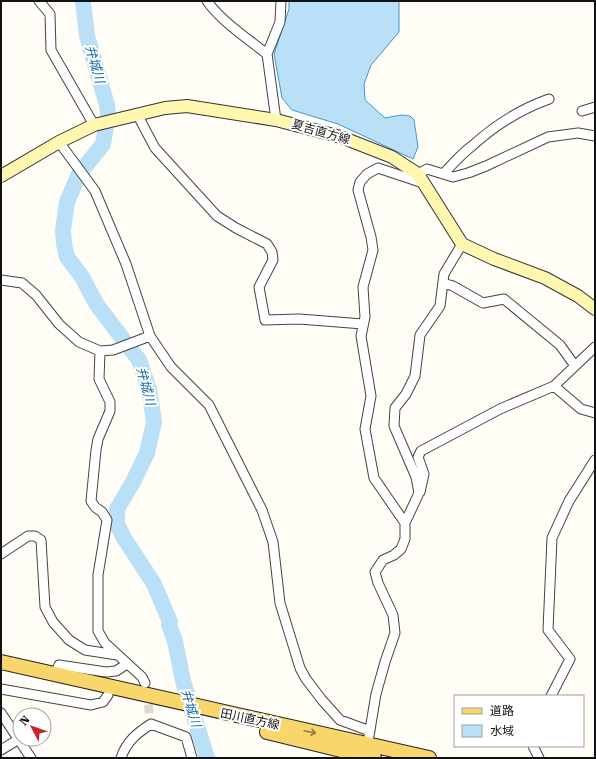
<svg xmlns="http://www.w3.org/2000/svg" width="596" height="759" viewBox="0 0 596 759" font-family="'Roboto Serif','Noto Sans JP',serif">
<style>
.water{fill:#b9e0f7;stroke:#3f96cf}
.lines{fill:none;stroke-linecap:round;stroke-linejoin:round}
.river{stroke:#b9e0f7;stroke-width:16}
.minor-tunnel{stroke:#dbdad3;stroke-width:9;stroke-dasharray:9 4.5;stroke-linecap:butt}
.minor-casing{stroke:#444;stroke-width:11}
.secondary-casing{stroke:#333;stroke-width:14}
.primary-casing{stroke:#222;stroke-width:16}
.minor{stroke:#fff;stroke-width:9}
.secondary{stroke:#fff6b0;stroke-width:12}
.primary{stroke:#f9d66b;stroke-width:14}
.oneway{stroke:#917d42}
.labels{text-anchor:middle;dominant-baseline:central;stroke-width:4;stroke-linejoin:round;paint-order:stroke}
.street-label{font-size:12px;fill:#111;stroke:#fff}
.water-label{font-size:13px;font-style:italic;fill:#1768a6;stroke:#fff}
</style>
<rect width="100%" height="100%" fill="#fffdf5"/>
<path class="water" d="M 289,1 L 399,1 L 399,32 L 371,65 L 364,84 L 365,100 L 385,118 L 401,115 L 410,116 L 414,120 L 418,147 L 413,159 L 338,124 L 292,110 L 282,98 L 274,54 L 289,9 Z"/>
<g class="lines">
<path class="river" d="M 83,1 L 87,36 L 107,105 L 108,115 L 103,144 L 79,174 L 67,202 L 63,230 L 64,244 L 67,257 L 82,277 L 97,305 L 139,360 L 149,389 L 154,422 L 147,453 L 133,482 L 117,509 L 117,524 L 124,538 L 154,584 L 170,622 L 169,625 L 175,641 L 183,681 L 207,758"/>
<path class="minor-tunnel" d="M 146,691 L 150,717"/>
<defs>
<path id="minor" d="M 39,1 L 50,14 L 51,50 L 94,125
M 207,1 C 220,20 248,39 267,54
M 582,111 L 595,107
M 137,114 L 155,148 L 217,216 L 236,228 L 267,244 L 272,252 L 273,260 L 259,287 L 265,320 L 299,319 L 363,324
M 276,120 L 267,54 L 280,22 L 281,1
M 59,142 L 95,191 L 126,264 L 150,336 L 171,367 L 209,405 L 262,510 L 273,542 L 280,603 L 300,668 L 306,679 L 322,700 L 340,720 L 370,731
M 418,174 L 427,169 L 453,177 L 468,173 L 486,166 L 548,137 L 578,133 L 595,136
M 443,174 C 452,165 461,154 472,146 C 494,126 521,109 549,99
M 1,280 L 22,283 L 36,295 L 59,324 L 79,342 L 100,351 L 113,350 L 150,336
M 443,283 L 453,286 L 483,303 L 504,299 L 560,345 L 575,366
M 100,351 L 99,379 L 110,402 L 110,411 L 98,439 L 96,450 L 91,501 L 95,507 L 102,512 L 107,520 L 98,575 L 98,631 L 105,643 L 142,677 L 145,683
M 554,386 L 581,409 L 595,413
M 420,492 L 424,474 L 418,457 L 421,451 L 500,409 L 554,386 L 595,347
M 405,523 L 374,478 L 365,429 L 371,396 L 361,336 L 365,317 L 363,287 L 373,250 L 371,237 L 358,190 L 360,182 L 367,174 L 378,168 L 423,183
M 1,554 L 28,536 L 35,536 L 41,540 L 45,607 L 53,622 L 69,640 L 85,650 L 117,655
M 55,675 L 59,665 L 106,672 L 116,671 L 127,664
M 1,689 L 91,705 L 103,702 L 108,695
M 551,696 L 570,659 L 548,630 L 552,538 L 569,501 L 595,460
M 1,713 L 31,758
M 151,724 L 186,737 L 192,758
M 369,736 L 376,694 L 385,662 L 395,633 L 393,615 L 378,583 L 375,572 L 383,560 L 394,555 L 401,549 L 405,539 L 405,523 L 419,493 L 416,477 L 394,426 L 395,408 L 406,394 L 415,376 L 420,335 L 440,306 L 444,274 L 462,244
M 533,746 L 539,758
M 1,750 L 19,739
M 121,758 C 126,742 137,733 151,724"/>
<path id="secondary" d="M 1,176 L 59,142 L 94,125 L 165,108 L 187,106 L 276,120 L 341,137 L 392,157 L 418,174 L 462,244 L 494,259 L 545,278 L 578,296 L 595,309"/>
<path id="primary" d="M 1,662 L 429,758
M 267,732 L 374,758"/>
</defs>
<use href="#minor" class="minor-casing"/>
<use href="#secondary" class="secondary-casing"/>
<use href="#primary" class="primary-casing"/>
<use href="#minor" class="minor"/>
<use href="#secondary" class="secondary"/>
<use href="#primary" class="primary"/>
</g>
<defs><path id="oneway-shaft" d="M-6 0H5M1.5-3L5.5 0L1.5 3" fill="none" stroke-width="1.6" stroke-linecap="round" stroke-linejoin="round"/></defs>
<use class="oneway" href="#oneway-shaft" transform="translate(310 732) rotate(12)"/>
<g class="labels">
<g class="street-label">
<text transform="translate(321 132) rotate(16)">夏吉直方線</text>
<text transform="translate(250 719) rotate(12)">田川直方線</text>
</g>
<g class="water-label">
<text transform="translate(95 64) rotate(74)">弁城川</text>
<text transform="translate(146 386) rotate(75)">弁城川</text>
<text transform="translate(191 708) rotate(73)">弁城川</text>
</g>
</g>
<rect width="596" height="759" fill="none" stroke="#111111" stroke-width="4"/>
<rect x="454" y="695" width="130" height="52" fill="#ffffff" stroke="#a0a0a0"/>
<rect x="462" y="708" width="20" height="6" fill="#f9d66b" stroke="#a0a0a0"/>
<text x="490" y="715" font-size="12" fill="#111111">道路</text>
<rect x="462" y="725" width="20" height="12" fill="#b9e0f7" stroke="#a0a0a0"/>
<text x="490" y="735" font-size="12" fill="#111111">水域</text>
<g transform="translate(32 727) rotate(311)"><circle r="19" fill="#ffffff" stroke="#a0a0a0"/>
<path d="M0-3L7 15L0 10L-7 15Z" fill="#c4262e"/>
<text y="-6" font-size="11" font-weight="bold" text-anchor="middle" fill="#111111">N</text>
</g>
</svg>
